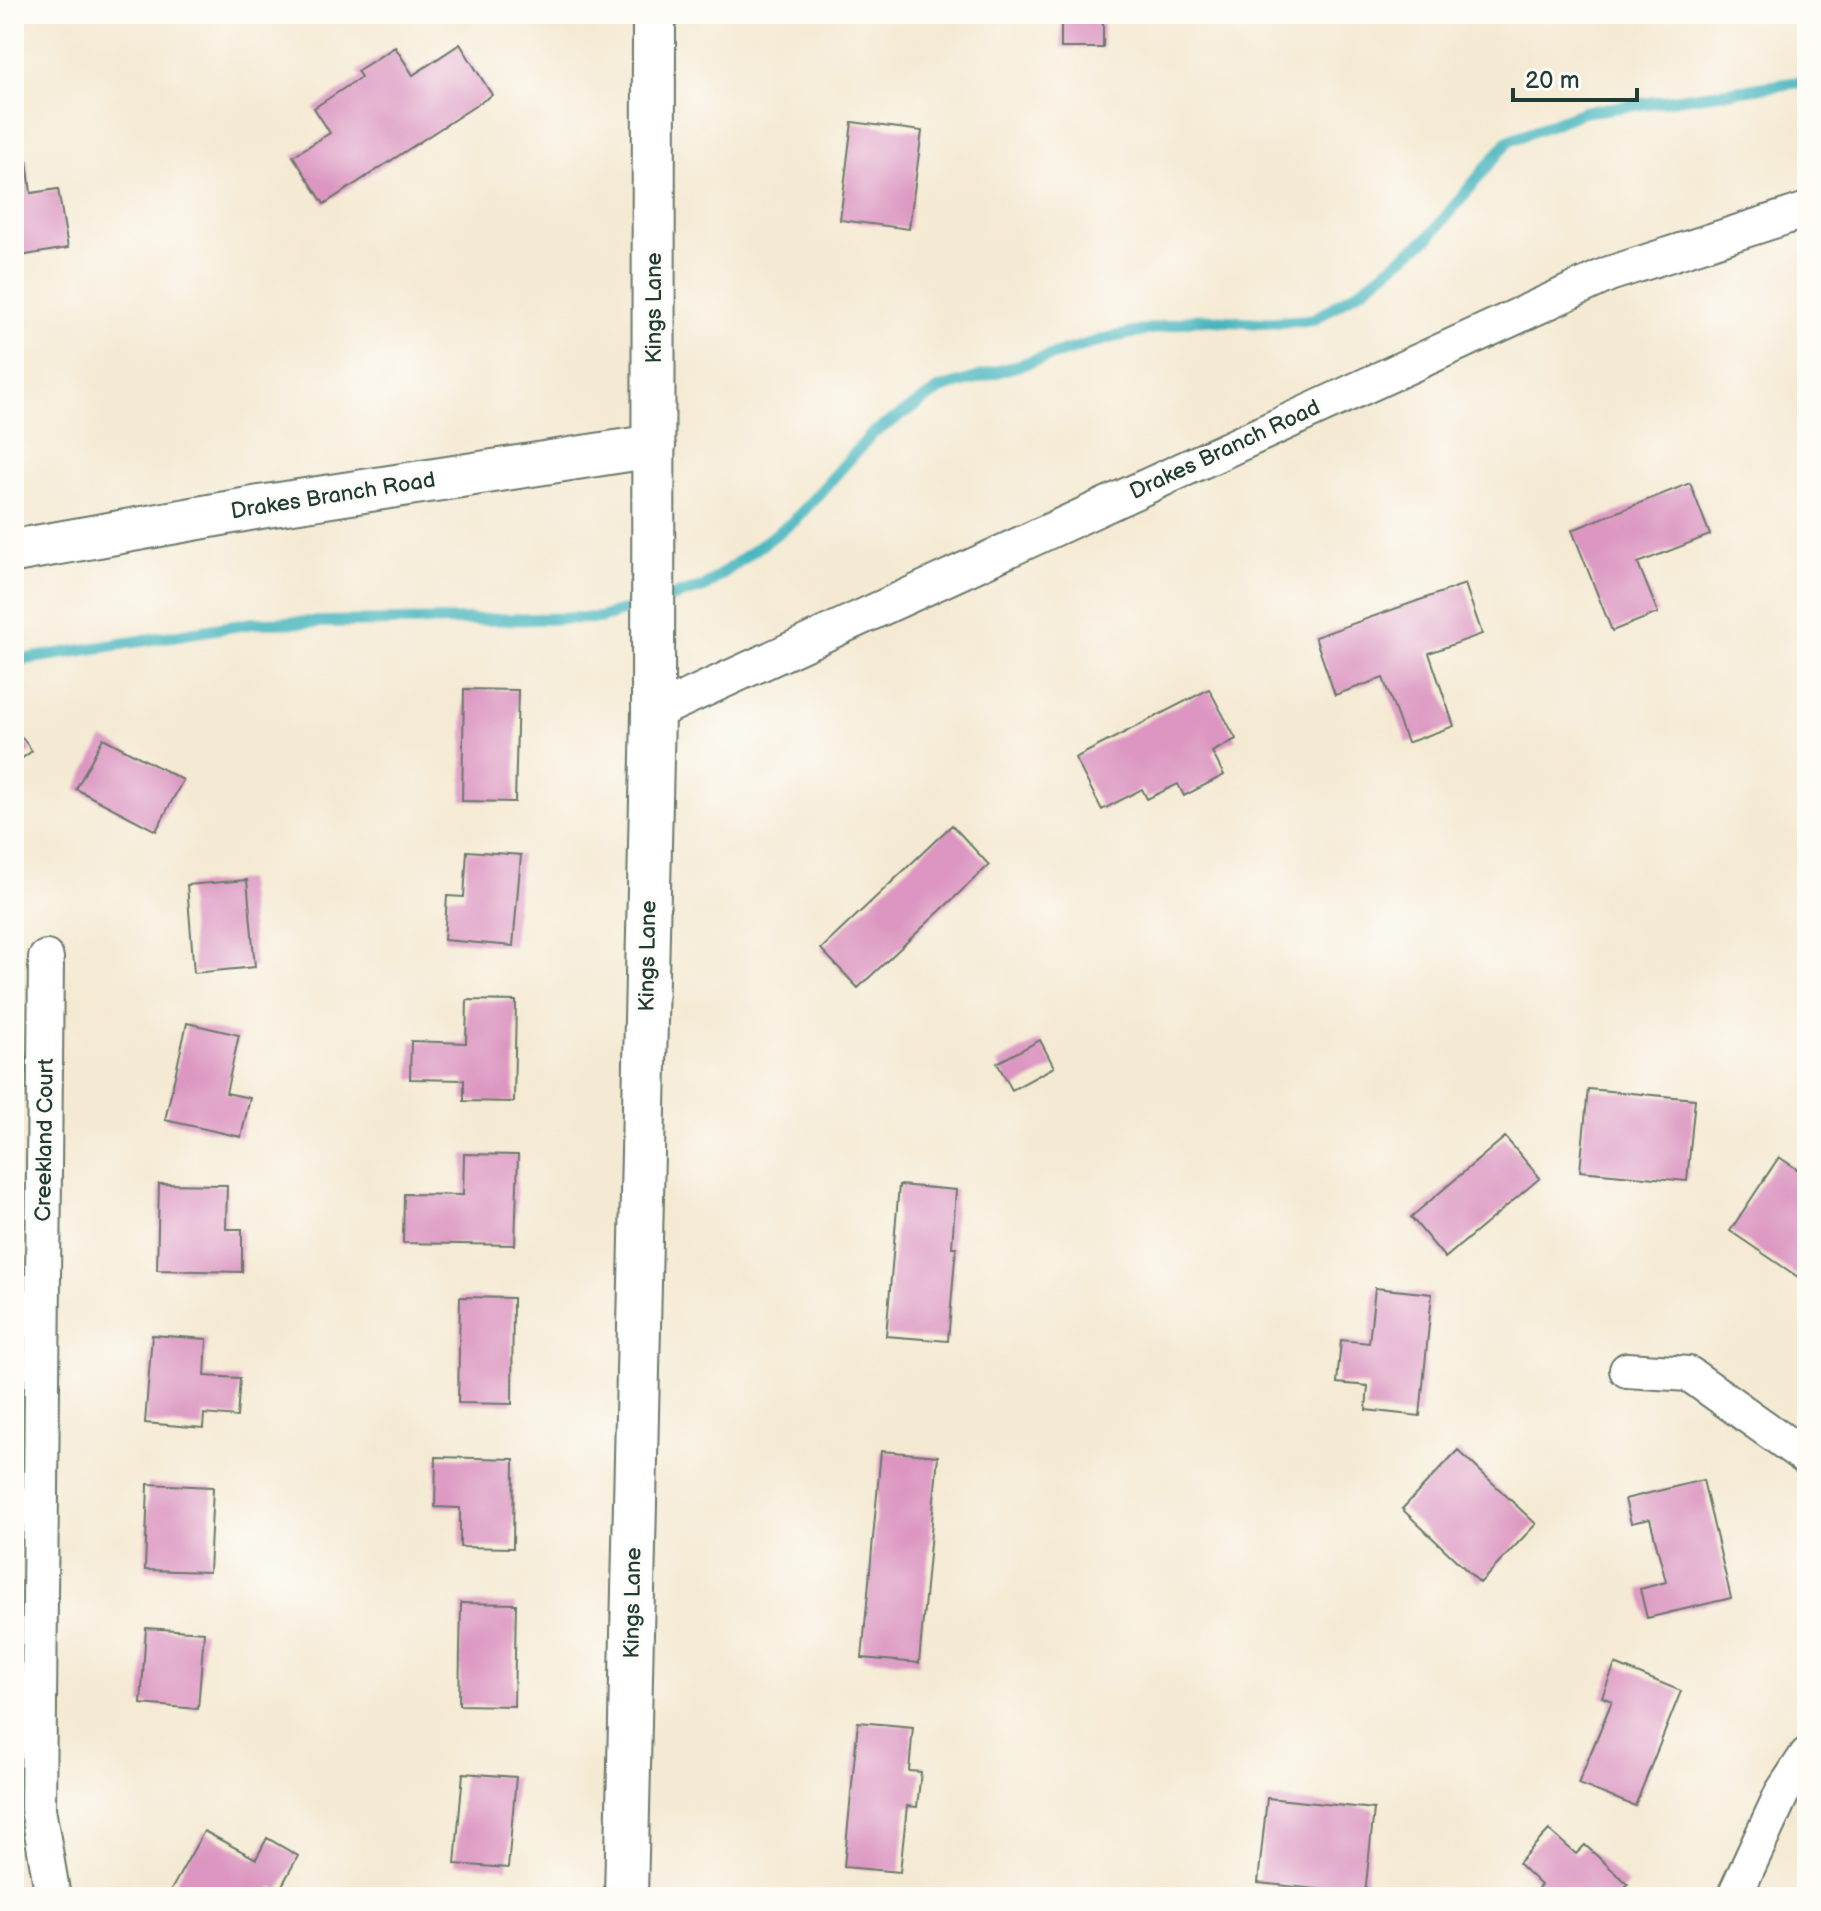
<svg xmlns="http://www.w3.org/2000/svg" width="1821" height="1911" viewBox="0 0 1821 1911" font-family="'Balsamiq Sans',sans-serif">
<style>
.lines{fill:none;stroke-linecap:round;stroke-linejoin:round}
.stream{stroke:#46b5be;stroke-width:12}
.building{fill:#dc96c1}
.minor-casing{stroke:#6a796b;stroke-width:38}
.tertiary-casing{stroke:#6a796b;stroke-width:46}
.minor{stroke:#fff;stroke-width:34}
.tertiary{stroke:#fff;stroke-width:42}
.labels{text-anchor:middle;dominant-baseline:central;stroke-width:6;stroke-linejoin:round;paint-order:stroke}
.street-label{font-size:22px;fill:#1f3d34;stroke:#fdfcf7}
</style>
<rect width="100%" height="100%" fill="#fdfcf7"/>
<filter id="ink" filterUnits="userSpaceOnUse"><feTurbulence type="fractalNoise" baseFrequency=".0125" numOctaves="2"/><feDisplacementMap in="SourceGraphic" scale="16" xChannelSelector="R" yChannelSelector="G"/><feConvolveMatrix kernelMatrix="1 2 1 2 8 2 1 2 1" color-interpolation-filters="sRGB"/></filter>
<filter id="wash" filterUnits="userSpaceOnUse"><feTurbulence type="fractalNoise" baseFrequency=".006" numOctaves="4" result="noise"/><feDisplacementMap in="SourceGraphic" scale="32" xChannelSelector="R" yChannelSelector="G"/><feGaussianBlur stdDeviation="1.8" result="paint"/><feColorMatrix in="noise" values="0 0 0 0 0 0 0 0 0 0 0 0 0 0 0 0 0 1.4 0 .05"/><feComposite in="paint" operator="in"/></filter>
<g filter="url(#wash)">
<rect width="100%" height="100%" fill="#f4e9d2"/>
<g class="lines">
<path class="stream" d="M 14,661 L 253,623 L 599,618 L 704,587 L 794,521 L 872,434 L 940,389 L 1109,338 L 1198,319 L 1260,323 L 1313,320 L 1365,287 L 1429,237 L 1508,141 L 1583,112 L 1807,81"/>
</g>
<g id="blocks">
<path class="building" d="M 1061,14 L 1103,14 L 1103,48 L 1061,48 Z
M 460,44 L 492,95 L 324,204 L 293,156 L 330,133 L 314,108 L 361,77 L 357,71 L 395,47 L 413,75 Z
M 852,122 L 922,131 L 909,229 L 840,220 Z
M 27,160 L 31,193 L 58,189 L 68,248 L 14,257 L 14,162 Z
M 1690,483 L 1710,535 L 1638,563 L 1658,613 L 1612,631 L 1572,530 Z
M 1465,584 L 1482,634 L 1429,653 L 1454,726 L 1407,743 L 1383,678 L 1335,695 L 1315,637 Z
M 464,689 L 518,690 L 515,802 L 462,801 Z
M 1209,689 L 1236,739 L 1212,752 L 1224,775 L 1184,796 L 1178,784 L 1147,799 L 1142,789 L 1102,810 L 1075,758 Z
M 14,727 L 32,751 L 14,764 Z
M 103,738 L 183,780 L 156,831 L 76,789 Z
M 952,825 L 989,865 L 858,988 L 821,949 Z
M 467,851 L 521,855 L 513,946 L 444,940 L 447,896 L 464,897 Z
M 247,880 L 255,967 L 194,973 L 187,885 Z
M 467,1000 L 516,1001 L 514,1102 L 464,1101 L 464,1080 L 410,1079 L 411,1041 L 466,1043 Z
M 187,1023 L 239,1035 L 226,1093 L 250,1098 L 241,1137 L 165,1120 Z
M 1040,1040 L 1054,1067 L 1012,1090 L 997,1063 Z
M 1588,1089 L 1695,1099 L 1687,1181 L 1580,1171 Z
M 1505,1137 L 1540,1178 L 1445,1258 L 1411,1217 Z
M 464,1154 L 518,1155 L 515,1245 L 403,1243 L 404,1194 L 463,1195 Z
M 1779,1157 L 1807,1176 L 1807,1283 L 1730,1231 Z
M 159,1184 L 227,1185 L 226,1229 L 242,1229 L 242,1272 L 157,1270 Z
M 899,1185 L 956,1190 L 952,1247 L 956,1247 L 948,1341 L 886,1336 Z
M 1375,1288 L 1432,1294 L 1420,1416 L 1366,1410 L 1368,1386 L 1337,1383 L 1341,1340 L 1369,1343 Z
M 460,1297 L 513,1298 L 512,1404 L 458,1403 Z
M 152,1335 L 207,1339 L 205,1376 L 240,1378 L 237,1417 L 204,1414 L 203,1428 L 145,1423 Z
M 1458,1450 L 1536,1524 L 1480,1583 L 1402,1509 Z
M 881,1451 L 938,1456 L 919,1663 L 862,1658 Z
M 436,1457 L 514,1459 L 513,1548 L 460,1547 L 460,1508 L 435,1507 Z
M 1703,1480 L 1731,1598 L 1647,1618 L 1640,1589 L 1666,1582 L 1650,1519 L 1631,1523 L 1625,1499 Z
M 148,1484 L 213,1487 L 209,1572 L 145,1570 Z
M 461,1603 L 516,1604 L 514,1706 L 459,1705 Z
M 146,1628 L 204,1632 L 198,1709 L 141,1704 Z
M 1615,1664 L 1681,1691 L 1635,1806 L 1578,1784 L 1612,1701 L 1602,1697 Z
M 858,1722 L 913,1727 L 909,1771 L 921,1772 L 917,1807 L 907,1806 L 900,1872 L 844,1867 Z
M 463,1773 L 516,1777 L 508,1868 L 455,1864 Z
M 1267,1798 L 1374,1809 L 1365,1894 L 1258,1883 Z
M 1549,1830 L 1576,1854 L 1585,1845 L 1628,1884 L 1616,1897 L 1530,1897 L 1541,1885 L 1518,1863 Z
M 204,1831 L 256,1859 L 267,1838 L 298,1856 L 279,1891 L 273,1887 L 267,1897 L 184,1897 L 171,1890 Z"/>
</g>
</g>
<g filter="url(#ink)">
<use href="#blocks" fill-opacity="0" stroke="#6a796b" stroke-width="2"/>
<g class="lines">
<defs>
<path id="minor" d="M 653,713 L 1609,274 L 1807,210
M 46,958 L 38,1809 L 53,1897
M 1627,1370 L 1689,1374 L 1807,1458
M 1734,1897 L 1782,1793 L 1807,1755"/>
<path id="tertiary" d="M 14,551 L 260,507 L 654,446
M 626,1897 L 653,713 L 654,14"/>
</defs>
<use href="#minor" class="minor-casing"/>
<use href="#tertiary" class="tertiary-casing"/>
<use href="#minor" class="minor"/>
<use href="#tertiary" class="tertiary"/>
</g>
</g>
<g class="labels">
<g class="street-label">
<text transform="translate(654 308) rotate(-90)">Kings Lane</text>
<text transform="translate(1225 450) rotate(-25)">Drakes Branch Road</text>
<text transform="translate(333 496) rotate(-9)">Drakes Branch Road</text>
<text transform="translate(648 956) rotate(-89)">Kings Lane</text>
<text transform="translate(45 1140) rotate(-89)">Creekland Court</text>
<text transform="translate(633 1603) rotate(-89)">Kings Lane</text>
</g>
</g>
<rect width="1821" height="1911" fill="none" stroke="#fdfcf7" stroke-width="48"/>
<path d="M1513 88v12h124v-12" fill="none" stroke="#1f3d34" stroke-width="4"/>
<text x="1525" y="88" font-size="24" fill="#1f3d34" stroke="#fdfcf7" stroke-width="6" paint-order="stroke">20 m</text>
</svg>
